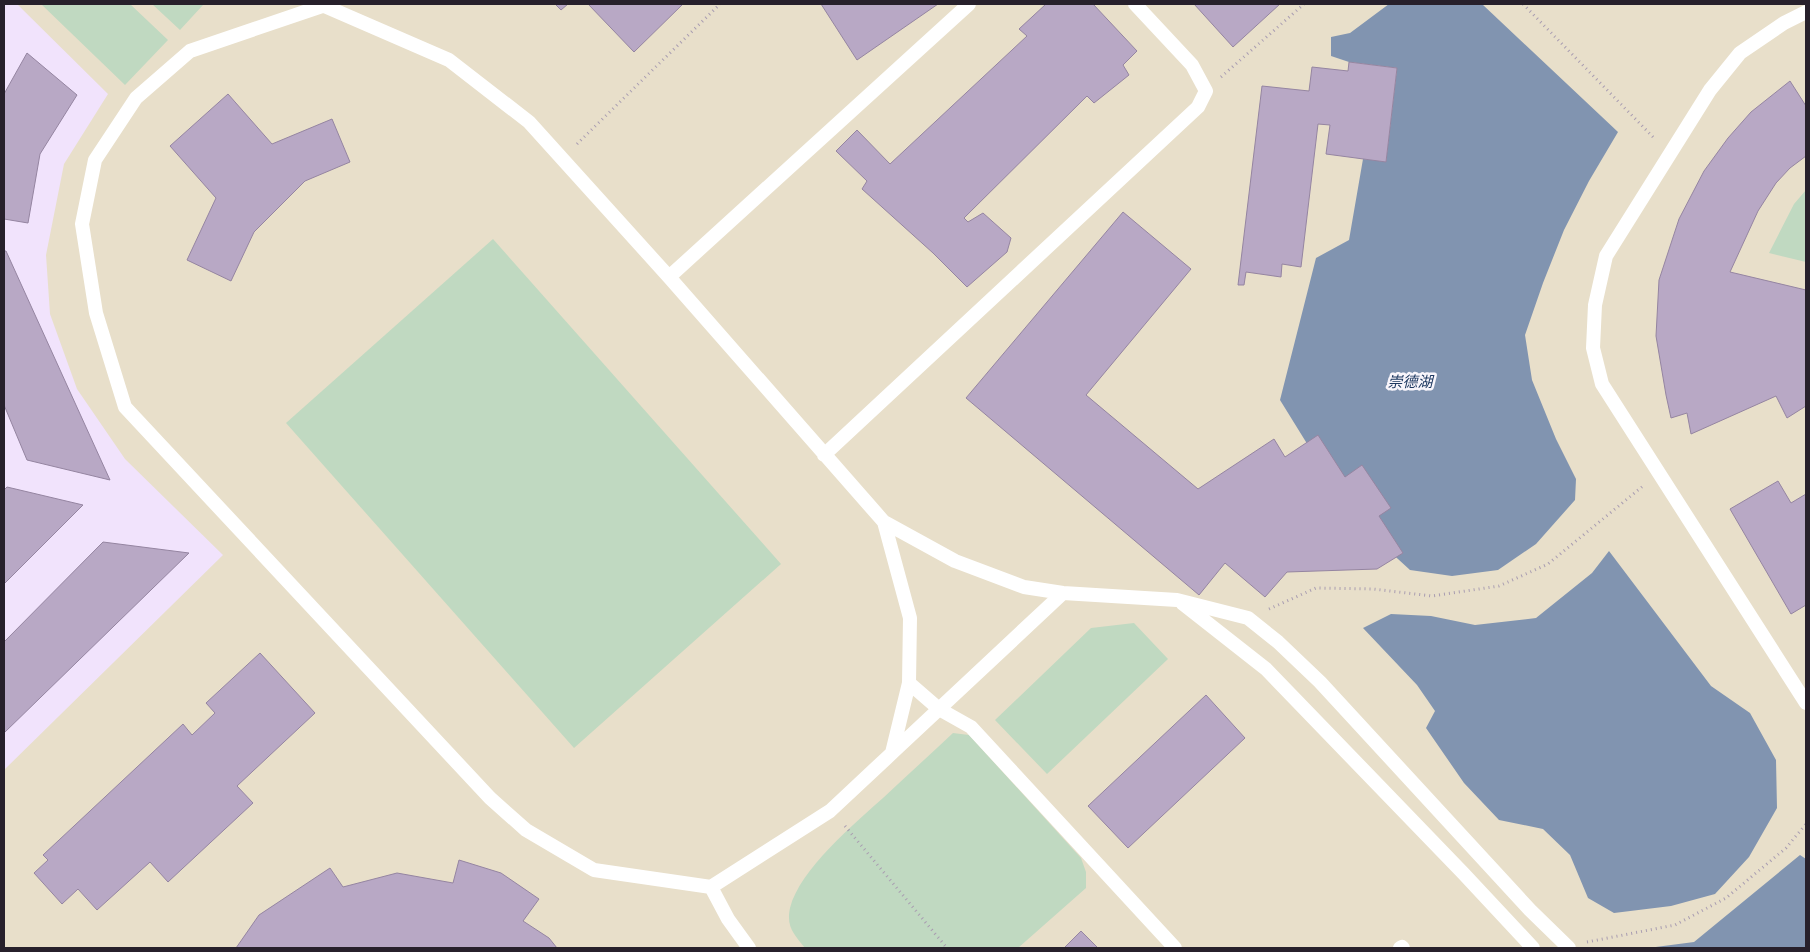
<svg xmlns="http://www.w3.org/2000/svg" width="1810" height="952" viewBox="0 0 1810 952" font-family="'Archivo Narrow','Noto Sans SC',sans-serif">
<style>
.education{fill:#e8dfca}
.green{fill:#c0d9c1}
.water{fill:#8194b0}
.building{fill:#b8a8c5;stroke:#9585a1}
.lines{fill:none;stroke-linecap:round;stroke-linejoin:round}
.path{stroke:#a99db1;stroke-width:3;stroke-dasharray:1 4;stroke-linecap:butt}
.lane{stroke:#fff;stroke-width:14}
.labels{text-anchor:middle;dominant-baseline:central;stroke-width:5;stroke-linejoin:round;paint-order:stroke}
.water-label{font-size:15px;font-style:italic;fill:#1d3860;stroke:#f8f5fb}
</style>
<rect width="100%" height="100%" fill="#f1e3fc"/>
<path class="education" d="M 17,4 L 1806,4 L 1806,948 L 4,948 L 4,770 L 223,555 L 125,459 L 77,389 L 50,314 L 46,255 L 64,164 L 108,94 Z"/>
<path class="green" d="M 41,4 L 130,4 L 168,40 L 125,85 Z
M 152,4 L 201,4 L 203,5 L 180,30 Z
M 1806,190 L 1806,262 L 1769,253 L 1794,204 Z
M 493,239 L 781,564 L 574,748 L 286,423 Z
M 1134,623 L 1168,659 L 1047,774 L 995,720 L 1091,628 Z
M 953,733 L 969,735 L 1081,858 L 1086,872 L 1086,888 L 1018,948 L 805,948 C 794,934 786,927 790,908 C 800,869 854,824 883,798 C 906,776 930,755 953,733 Z"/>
<path class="water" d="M 1389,4 L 1482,4 L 1618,132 L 1589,181 L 1564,230 L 1543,283 L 1525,335 L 1532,380 L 1556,439 L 1576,479 L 1575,500 L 1536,544 L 1498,570 L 1452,576 L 1410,570 L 1374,537 L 1332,484 L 1280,400 L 1316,258 L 1349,240 L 1363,159 L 1386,161 L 1397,68 L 1349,62 L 1331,56 L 1331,37 L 1350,33 Z
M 1609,551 L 1711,686 L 1750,713 L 1776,760 L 1777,808 L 1749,857 L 1715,894 L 1671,906 L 1614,913 L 1588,898 L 1570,855 L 1543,829 L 1499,820 L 1464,783 L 1426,728 L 1435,711 L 1417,685 L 1363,628 L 1391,614 L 1431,616 L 1475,625 L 1536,618 L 1592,573 Z
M 1800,855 L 1806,859 L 1806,948 L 1648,948 L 1694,942 Z"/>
<path class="building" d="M 555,4 L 568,4 L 561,10 Z
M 588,4 L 683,4 L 634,52 Z
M 821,4 L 938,4 L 857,60 Z
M 1046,4 L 1093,4 L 1137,51 L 1123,65 L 1129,75 L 1094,103 L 1087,96 L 964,218 L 968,222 L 983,213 L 1011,238 L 1007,252 L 967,287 L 933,253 L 862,189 L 867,181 L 836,151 L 857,130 L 890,164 L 1027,36 L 1019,29 Z
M 1194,4 L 1280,4 L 1233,47 Z
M 27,53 L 77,95 L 40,154 L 28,223 L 4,219 L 4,94 Z
M 1349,62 L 1397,68 L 1386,162 L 1326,154 L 1330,125 L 1318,124 L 1301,267 L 1282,264 L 1281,277 L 1246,272 L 1244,285 L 1238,285 L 1262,86 L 1309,91 L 1312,67 L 1348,71 Z
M 1790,81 L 1806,106 L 1806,156 L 1790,168 L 1776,183 L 1758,211 L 1730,272 L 1806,290 L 1806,406 L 1787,418 L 1776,396 L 1691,434 L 1687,413 L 1671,418 L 1666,395 L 1656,336 L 1659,280 L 1679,219 L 1704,171 L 1728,138 L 1751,112 Z
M 228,94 L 272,144 L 332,119 L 350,162 L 305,181 L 254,232 L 231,281 L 187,260 L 216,198 L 170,146 Z
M 1123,212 L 1191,269 L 1086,395 L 1198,489 L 1274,439 L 1285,457 L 1318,435 L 1345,477 L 1362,465 L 1391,508 L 1379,516 L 1403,553 L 1377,569 L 1287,572 L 1265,597 L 1225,563 L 1199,595 L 966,398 Z
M 4,251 L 6,251 L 110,480 L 27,460 L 4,405 Z
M 1778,481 L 1791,503 L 1806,494 L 1806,605 L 1791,614 L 1730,509 Z
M 7,487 L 83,505 L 4,584 L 4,490 Z
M 103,542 L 189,553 L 4,733 L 4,642 Z
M 260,653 L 315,713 L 237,786 L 253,803 L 168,882 L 150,862 L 97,910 L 78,889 L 62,904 L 34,873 L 48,860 L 43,855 L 183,724 L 192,735 L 215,713 L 206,703 Z
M 1206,695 L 1245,738 L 1128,848 L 1088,806 Z
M 459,860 L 501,873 L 539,899 L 523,921 L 549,938 L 557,948 L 236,948 L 259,915 L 330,868 L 343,887 L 397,873 L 453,883 Z
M 1081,931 L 1098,948 L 1064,948 Z"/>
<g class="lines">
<path class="path" d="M 1523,4 L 1655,139
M 1221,77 L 1304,4
M 577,144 L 720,4
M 1269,609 L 1316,588 L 1373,589 L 1432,596 L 1499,586 L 1548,564 L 1643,486
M 845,826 L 947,948
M 1587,942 L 1675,925 L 1726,898 L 1786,848 L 1806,824"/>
<path class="lane" d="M 320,4 L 449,60 L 529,122 L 669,277 L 884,522 L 955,561 L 1024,587 L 1063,593 L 1177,600 L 1248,618 L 1278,642 L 1320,682 L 1530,910 L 1569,948
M 322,6 L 190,51 L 136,98 L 95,160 L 82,224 L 96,313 L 125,407 L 490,798 L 526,830 L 594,870 L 711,887 L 830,811 L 892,753 L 909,683 L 910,618 L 884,522
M 1806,12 L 1784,23 L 1740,53 L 1710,90 L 1606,256 L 1595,305 L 1593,348 L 1602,384 L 1806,703
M 669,277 L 969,4
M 824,455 L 1198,107 L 1206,91 L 1192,65 L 1135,4
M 1182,603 L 1266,669 L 1463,873 L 1533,948
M 909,683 L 939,709 L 971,727 L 1175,948
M 893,752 L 1063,593
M 711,887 L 728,919 L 749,948
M 1400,948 L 1402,947 L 1403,948"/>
</g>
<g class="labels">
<g class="water-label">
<text x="1410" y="381">崇德湖</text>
</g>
</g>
<rect width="1810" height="952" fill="none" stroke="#27202b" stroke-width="10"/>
</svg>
